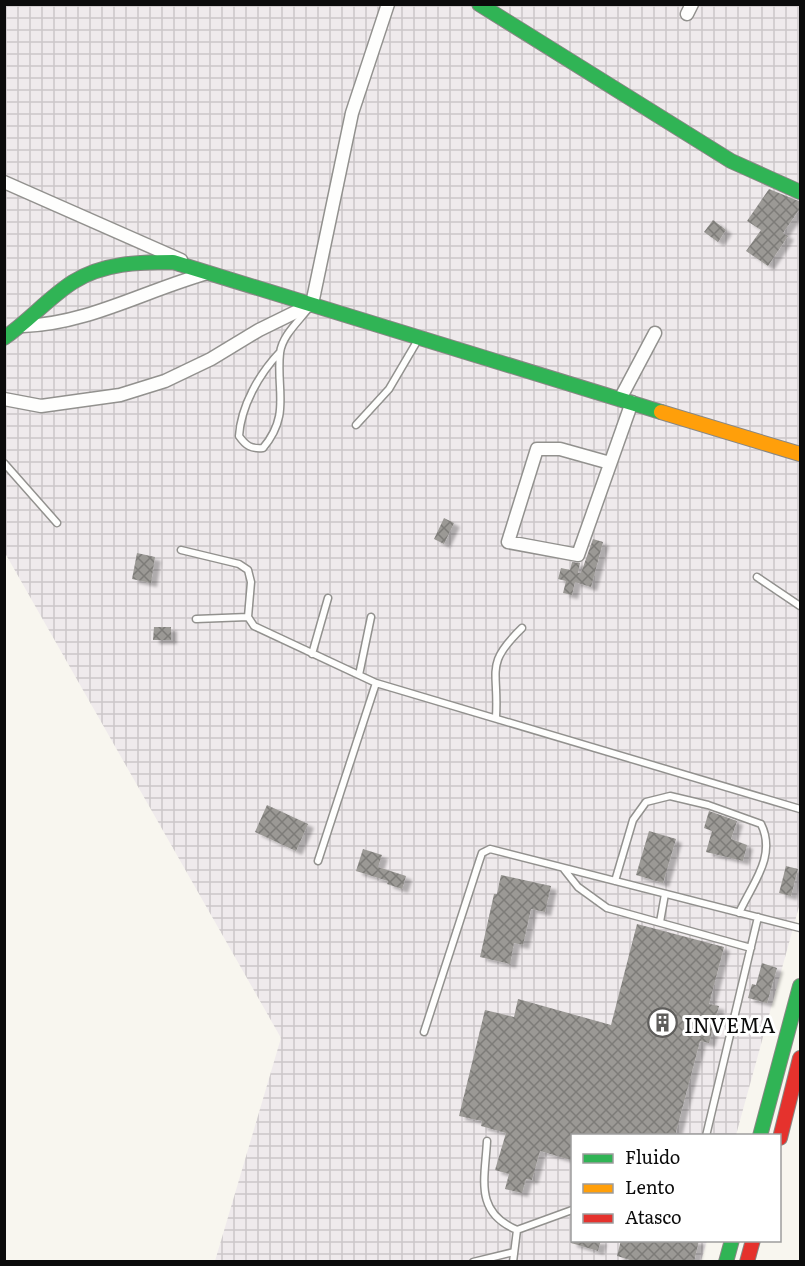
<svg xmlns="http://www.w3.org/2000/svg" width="805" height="1266" viewBox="0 0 805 1266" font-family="Literata,serif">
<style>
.industrial{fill:url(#industrial-grid)}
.building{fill:url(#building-cross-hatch);filter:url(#shadow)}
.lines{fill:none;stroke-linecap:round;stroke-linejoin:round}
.lane-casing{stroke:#92918e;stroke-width:9}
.street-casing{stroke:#92918e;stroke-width:15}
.fast-casing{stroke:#888784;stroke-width:16}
.slow-casing{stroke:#888784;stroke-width:16}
.jam-casing{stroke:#888784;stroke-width:16}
.lane{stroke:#fefefd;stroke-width:6}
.street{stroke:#fefefd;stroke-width:12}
.fast{stroke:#30b455;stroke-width:14}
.slow{stroke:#ff9f0a;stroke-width:14}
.jam{stroke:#e5322d;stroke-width:14}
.labels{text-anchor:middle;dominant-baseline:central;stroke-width:6;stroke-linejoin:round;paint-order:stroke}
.poi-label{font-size:21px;fill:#0b0b0b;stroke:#fff;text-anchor:start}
</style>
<defs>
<pattern id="industrial-grid" width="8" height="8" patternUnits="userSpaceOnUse" patternTransform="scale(1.5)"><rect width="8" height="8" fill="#efeaec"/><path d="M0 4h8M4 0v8" fill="none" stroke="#ccc7c9"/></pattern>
<pattern id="building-cross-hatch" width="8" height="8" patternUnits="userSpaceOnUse" patternTransform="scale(1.5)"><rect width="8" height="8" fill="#9b9995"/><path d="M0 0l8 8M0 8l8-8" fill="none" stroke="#7d7b78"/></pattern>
<filter id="shadow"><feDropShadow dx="6" dy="4" stdDeviation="1.5" flood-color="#0004"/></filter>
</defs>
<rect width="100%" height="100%" fill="#f8f6ef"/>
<path class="industrial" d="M 4,5 L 800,5 L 800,903 L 736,1135 L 572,1136 L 572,1240 L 707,1241 L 701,1261 L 215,1261 L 281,1038 L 5,553 Z"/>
<path class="building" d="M 769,189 L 801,202 L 801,207 L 783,233 L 788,236 L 768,266 L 746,251 L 761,230 L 747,221 Z
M 713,220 L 726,230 L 718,242 L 704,232 Z
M 444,518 L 454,523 L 444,544 L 434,539 Z
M 593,539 L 603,542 L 591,587 L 575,582 L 572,595 L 563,593 L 566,581 L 558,579 L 561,568 L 570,570 L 572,562 L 580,563 L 578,573 L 581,573 Z
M 137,553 L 155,557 L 151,583 L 132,579 Z
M 154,627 L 171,627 L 171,640 L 153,640 Z
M 267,805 L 308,824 L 296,851 L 255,832 Z
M 709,811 L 737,821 L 731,839 L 747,845 L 743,861 L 706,852 L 712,831 L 704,828 Z
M 649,831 L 676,839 L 663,883 L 636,875 Z
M 363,849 L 382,855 L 378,867 L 406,876 L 402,889 L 387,884 L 388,881 L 356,871 Z
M 786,866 L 798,869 L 791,896 L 779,893 Z
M 501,875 L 551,886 L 545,912 L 531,909 L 523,945 L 514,943 L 510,964 L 480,957 L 494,894 L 497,894 Z
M 637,924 L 724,947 L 709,1004 L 719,1006 L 709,1043 L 700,1041 L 675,1136 L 573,1136 L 571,1160 L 540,1151 L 532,1180 L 526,1179 L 522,1193 L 505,1189 L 509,1174 L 495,1170 L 506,1133 L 481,1126 L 482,1121 L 459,1116 L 485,1010 L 514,1017 L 518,999 L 611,1025 Z
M 762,963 L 777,968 L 767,1003 L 748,998 L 752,984 L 756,985 Z
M 571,1240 L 601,1240 L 598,1251 L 571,1243 Z
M 621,1240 L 699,1240 L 694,1262 L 637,1262 L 617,1256 Z"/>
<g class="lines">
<defs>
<path id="lane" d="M 280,352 C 259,374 241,406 239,436 C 246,446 251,449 263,448 C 291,415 276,390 280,353 C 282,336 298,322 308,309
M 356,425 L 389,389 L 419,338
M 4,463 L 57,523
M 181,550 L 239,564 L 248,570 L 251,582 L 248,617 L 254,626 L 376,683 L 800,809
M 757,577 L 800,606
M 196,619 L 248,617
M 312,654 L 328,598
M 359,675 L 371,617
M 496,717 C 499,669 484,665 522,628
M 318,861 L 376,683
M 563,868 L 578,887 L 607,908 L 751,948
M 615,881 L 633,820 L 646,802 L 670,796 L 708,805 L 761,824 C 777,856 752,884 739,913
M 660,922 L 665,894
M 424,1032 L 479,862 L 482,853 L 490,849 L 800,928
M 706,1136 L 758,917
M 487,1141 C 485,1179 474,1212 517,1230 L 572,1210
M 473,1262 L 514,1252
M 513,1262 L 517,1230"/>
<path id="street" d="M 687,14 L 692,4
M 4,182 L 181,260
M 23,326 C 88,324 146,290 208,273
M 4,399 L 41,406 L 120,395 L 165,381 L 211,359 L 259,330 L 312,304 L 352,113 L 388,4
M 620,399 L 655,333
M 610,463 L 560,449 L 537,449 L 508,542 L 578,555 L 632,402"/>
<path id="fast" d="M 479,4 L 731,161 L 800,192
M 4,338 C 29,321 48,298 73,282 C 103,263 139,262 173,262 L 661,412
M 760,1136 L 800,986
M 726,1262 L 732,1240"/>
<path id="slow" d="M 661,412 L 800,454"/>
<path id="jam" d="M 780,1138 L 800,1058
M 747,1262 L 753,1240"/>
</defs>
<use href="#lane" class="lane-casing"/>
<use href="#street" class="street-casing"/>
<use href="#fast" class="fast-casing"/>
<use href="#slow" class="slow-casing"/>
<use href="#jam" class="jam-casing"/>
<use href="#lane" class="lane"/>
<use href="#street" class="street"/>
<use href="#fast" class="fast"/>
<use href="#slow" class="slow"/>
<use href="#jam" class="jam"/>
</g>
<defs>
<symbol id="building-ring" viewBox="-11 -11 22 22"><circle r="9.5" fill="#fff" stroke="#5e5d5b" stroke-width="1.5"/><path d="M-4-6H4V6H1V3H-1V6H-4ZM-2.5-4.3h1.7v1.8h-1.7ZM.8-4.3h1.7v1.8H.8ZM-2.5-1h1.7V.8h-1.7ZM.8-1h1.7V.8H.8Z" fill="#5e5d5b"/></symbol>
</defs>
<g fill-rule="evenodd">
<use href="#building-ring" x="646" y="1006" width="33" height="33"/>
</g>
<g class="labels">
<g class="poi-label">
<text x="684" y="1023">INVEMA</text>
</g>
</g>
<rect width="805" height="1266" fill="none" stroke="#0b0b0b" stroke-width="12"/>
<rect x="571" y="1134" width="210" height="108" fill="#ffffff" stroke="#9d9d9d" stroke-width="1.5"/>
<rect x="583" y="1154" width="30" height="9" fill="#30b455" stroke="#9d9d9d" stroke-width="1.5"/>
<text x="625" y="1164" font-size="18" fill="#0b0b0b">Fluido</text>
<rect x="583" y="1184" width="30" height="9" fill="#ff9f0a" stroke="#9d9d9d" stroke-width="1.5"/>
<text x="625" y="1194" font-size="18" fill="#0b0b0b">Lento</text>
<rect x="583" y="1214" width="30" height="9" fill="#e5322d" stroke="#9d9d9d" stroke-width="1.5"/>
<text x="625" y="1224" font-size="18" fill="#0b0b0b">Atasco</text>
</svg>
